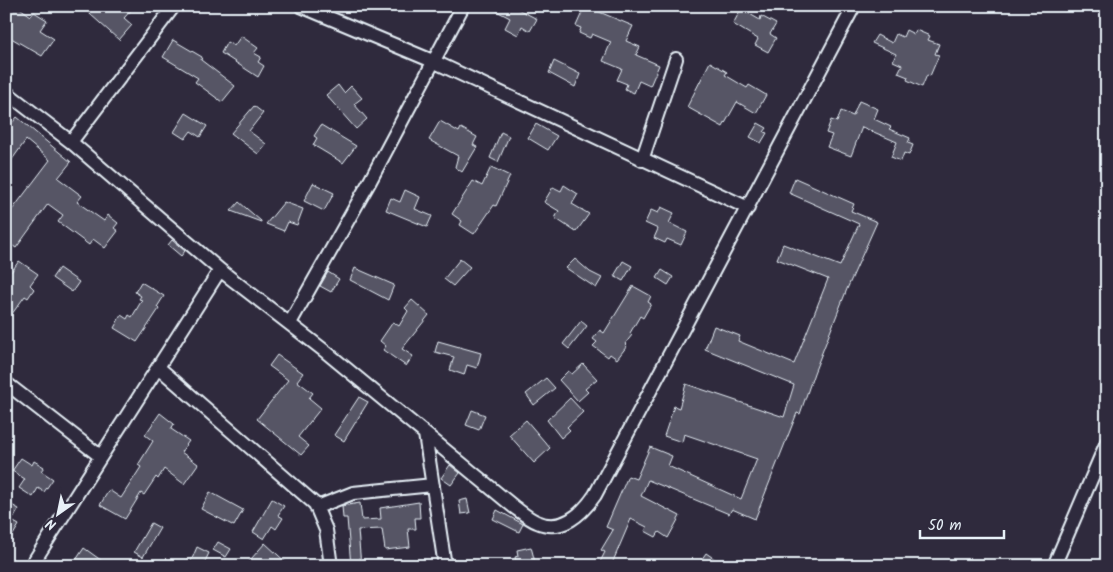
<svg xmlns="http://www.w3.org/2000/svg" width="1113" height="572" viewBox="0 0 1113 572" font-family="Kalam,sans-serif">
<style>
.building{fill:#575565;stroke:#e8f1f8}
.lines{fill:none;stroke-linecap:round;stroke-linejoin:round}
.minor-casing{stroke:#e8f1f8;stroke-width:16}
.minor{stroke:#2f2a3d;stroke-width:12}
</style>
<rect width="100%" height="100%" fill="#2f2a3d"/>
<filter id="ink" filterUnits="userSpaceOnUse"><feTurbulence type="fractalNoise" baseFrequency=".02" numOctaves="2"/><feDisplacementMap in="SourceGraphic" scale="10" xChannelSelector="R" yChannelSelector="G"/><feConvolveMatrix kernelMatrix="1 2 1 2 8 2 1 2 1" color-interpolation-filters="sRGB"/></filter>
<g filter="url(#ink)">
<path class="building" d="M 6,6 L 17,6 L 31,16 L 34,12 L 47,20 L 40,30 L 54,39 L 42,56 L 6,35 Z
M 81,6 L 135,6 L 124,18 L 132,25 L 119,40 Z
M 487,6 L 512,6 L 537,19 L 530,31 L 522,26 L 518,35 L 505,28 L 510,18 Z
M 585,6 L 633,26 L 626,41 L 640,47 L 636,55 L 659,65 L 650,86 L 639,81 L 634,93 L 625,89 L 627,84 L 617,80 L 622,69 L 603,61 L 611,42 L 592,34 L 590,38 L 579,33 L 581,28 L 576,26 Z
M 741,9 L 760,20 L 761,16 L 776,24 L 770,34 L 776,38 L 768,52 L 755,45 L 758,39 L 733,24 Z
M 906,30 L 914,34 L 916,30 L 930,36 L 928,40 L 939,44 L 935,54 L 939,55 L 930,76 L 927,75 L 922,87 L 907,80 L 908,77 L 898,73 L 902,65 L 893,61 L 896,54 L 872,43 L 877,35 L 892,43 L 896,34 L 903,37 Z
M 241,36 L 258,48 L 254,53 L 261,57 L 258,62 L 264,66 L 258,77 L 221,53 L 227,42 L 234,46 Z
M 173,40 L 202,57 L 201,60 L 235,86 L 222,102 L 195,82 L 198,78 L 163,57 Z
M 554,61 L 580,74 L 575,87 L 549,73 Z
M 710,62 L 727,72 L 725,75 L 747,88 L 749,85 L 766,95 L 756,113 L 737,102 L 723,127 L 687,107 Z
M 338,85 L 344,93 L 351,86 L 362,98 L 354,104 L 367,119 L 356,129 L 326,95 Z
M 859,101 L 878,109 L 874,119 L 891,127 L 889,129 L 910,138 L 908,143 L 913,145 L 909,155 L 904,153 L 901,161 L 891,157 L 897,142 L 862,127 L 851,156 L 827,147 L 832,135 L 826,133 L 831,120 L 837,122 L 841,111 L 853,116 Z
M 254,106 L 263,113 L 249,131 L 266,144 L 258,154 L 231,133 Z
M 186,113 L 207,126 L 200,137 L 191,131 L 185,139 L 174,132 Z
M 17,117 L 71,162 L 58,178 L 82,196 L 77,202 L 104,221 L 108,215 L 118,223 L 114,228 L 118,231 L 105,248 L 93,239 L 89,245 L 58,222 L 63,215 L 48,204 L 16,248 L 6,241 L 6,218 L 50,160 L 26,140 L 6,168 L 6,137 L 12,129 L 9,127 Z
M 440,121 L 459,132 L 461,128 L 477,137 L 473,145 L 477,147 L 462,172 L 455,167 L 458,156 L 429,140 Z
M 758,123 L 767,128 L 764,132 L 767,133 L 761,143 L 750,137 Z
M 536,124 L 557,136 L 548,150 L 528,138 Z
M 321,125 L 356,146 L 343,163 L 313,145 L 317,138 L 314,136 Z
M 501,132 L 509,136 L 498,162 L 490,158 Z
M 491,167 L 510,176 L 496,206 L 494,205 L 474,234 L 460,225 L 462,221 L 452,214 L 473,181 L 482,186 Z
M 795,178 L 854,204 L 851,211 L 877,222 L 847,289 L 814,373 L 800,414 L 797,413 L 755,519 L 732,509 L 729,514 L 648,480 L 641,496 L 680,516 L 668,538 L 659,532 L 656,537 L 645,531 L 647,527 L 631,519 L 611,566 L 598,566 L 605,552 L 601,550 L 613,530 L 606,527 L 628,476 L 636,479 L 650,447 L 672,456 L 668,466 L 741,499 L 757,459 L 684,434 L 682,442 L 664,436 L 674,406 L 679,408 L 686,384 L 784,417 L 794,385 L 705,349 L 714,326 L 740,336 L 738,341 L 794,364 L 828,279 L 777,259 L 783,244 L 840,266 L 859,224 L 789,193 Z
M 313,183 L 334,193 L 324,211 L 304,201 Z
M 564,185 L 578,194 L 572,204 L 589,214 L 576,232 L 555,218 L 559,211 L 544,202 L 553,187 L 561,191 Z
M 405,190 L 420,197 L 415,209 L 432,216 L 427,227 L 386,210 L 391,198 L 400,202 Z
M 239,202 L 261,221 L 261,222 L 231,211 Z
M 284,202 L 303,209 L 297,225 L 288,222 L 284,231 L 266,224 Z
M 661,207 L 674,213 L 669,223 L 687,232 L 681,245 L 667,239 L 665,243 L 654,238 L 658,229 L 645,223 L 651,210 L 658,213 Z
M 172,240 L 185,251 L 181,256 L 168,245 Z
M 460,259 L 470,267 L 453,286 L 444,279 Z
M 575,259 L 590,272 L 602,278 L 596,288 L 566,268 Z
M 19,261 L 38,274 L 30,285 L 34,289 L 28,298 L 25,296 L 6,322 L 6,269 L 11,272 Z
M 623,261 L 632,266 L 623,281 L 614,276 Z
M 59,268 L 79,282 L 72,292 L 52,278 Z
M 355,268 L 394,285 L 388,300 L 350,280 Z
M 662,270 L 673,277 L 668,285 L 657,278 Z
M 328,272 L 339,279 L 331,292 L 320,286 Z
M 141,282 L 164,296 L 157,307 L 159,309 L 137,342 L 114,328 L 121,315 L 127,319 L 129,315 L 132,317 L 142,300 L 139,299 L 141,296 L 135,292 Z
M 633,286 L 651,296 L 648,302 L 651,304 L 643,318 L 640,316 L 630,333 L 632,335 L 625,344 L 627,346 L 617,359 L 610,354 L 608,357 L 593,346 L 597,342 L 593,339 L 600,330 L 604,333 Z
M 412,300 L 429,315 L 402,349 L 413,356 L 406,366 L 383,350 L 386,346 L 380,341 L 393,322 L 399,326 L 408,311 L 405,308 Z
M 581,321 L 587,326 L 569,349 L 563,344 Z
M 438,341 L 481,353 L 477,368 L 467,365 L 464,375 L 450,370 L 454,357 L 435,352 Z
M 277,355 L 303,373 L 297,381 L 313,393 L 309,398 L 321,408 L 298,437 L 309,446 L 301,455 L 257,419 L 288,380 L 269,366 Z
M 583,364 L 597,379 L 585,389 L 588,392 L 578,401 L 559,380 L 568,371 L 572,374 Z
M 546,378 L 555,388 L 534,405 L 526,394 Z
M 359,397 L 368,402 L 344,441 L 334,435 Z
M 570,398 L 583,412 L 567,427 L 570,430 L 561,438 L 547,420 Z
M 472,410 L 485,415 L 479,430 L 466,425 Z
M 160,413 L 174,424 L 171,429 L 189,441 L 181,452 L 198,464 L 184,484 L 164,469 L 158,479 L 156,477 L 144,495 L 141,493 L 125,519 L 100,505 L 109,490 L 121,498 L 141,467 L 138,465 L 153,441 L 145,435 Z
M 526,420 L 550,448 L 534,463 L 509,435 Z
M 21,458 L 32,465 L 34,461 L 44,467 L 41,471 L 53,479 L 44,492 L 38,488 L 33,497 L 19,488 L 25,479 L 12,471 Z
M 450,465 L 460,473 L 451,485 L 441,478 Z
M 210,492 L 243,510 L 234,526 L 201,509 Z
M 272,499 L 284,506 L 278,515 L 283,518 L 276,529 L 272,526 L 264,539 L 253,532 Z
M 467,499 L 470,513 L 461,514 L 459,501 Z
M 6,502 L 19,509 L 12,521 L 19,525 L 13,535 L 6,531 Z
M 419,502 L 420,518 L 415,518 L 416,529 L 408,529 L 410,547 L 385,550 L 382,529 L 358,530 L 361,566 L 351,566 L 347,518 L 343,518 L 342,506 L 360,503 L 362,520 L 381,519 L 380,508 Z
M 497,510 L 523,524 L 519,532 L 493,519 Z
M 151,523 L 160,528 L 143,557 L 134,552 Z
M 218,542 L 231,549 L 226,557 L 213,550 Z
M 265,543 L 290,566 L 245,566 Z
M 197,547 L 209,553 L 203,566 L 189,566 Z
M 531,547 L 536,566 L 517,566 L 515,557 L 518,556 L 517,550 Z
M 84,548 L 109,566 L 72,566 Z
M 706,553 L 725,566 L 697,566 Z"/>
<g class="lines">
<defs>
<path id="minor" d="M 301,6 L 435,62 L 748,208
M 6,92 L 71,142 L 220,270 L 326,352 L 514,507 C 521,512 529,519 537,522 C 562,533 582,514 595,495 L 854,6
M 71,142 L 174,6
M 642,160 L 676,59
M 290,323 L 370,181 L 463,6
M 158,367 L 315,504 L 326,530 L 331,566
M 6,383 L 100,456
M 425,434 L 445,566
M 315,504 L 320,506 L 353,493 L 433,485
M 31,566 L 220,270
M 1054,566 L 1107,442"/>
</defs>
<use href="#minor" class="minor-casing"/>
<use href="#minor" class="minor"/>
</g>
</g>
<rect width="1113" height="572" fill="none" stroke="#2f2a3d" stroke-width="25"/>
<rect x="12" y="12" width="1088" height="547" fill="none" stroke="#e8f1f8" stroke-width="2" filter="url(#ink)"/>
<g transform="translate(58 514) rotate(213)" stroke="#2f2a3d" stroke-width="4" paint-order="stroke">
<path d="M0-4L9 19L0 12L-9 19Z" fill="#e8f1f8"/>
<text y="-8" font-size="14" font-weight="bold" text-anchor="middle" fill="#e8f1f8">N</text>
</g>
<path d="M920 530v8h84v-8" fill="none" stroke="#e8f1f8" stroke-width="2.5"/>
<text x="928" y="530" font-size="15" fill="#e8f1f8" stroke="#2f2a3d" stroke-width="4" paint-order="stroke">50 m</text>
</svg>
